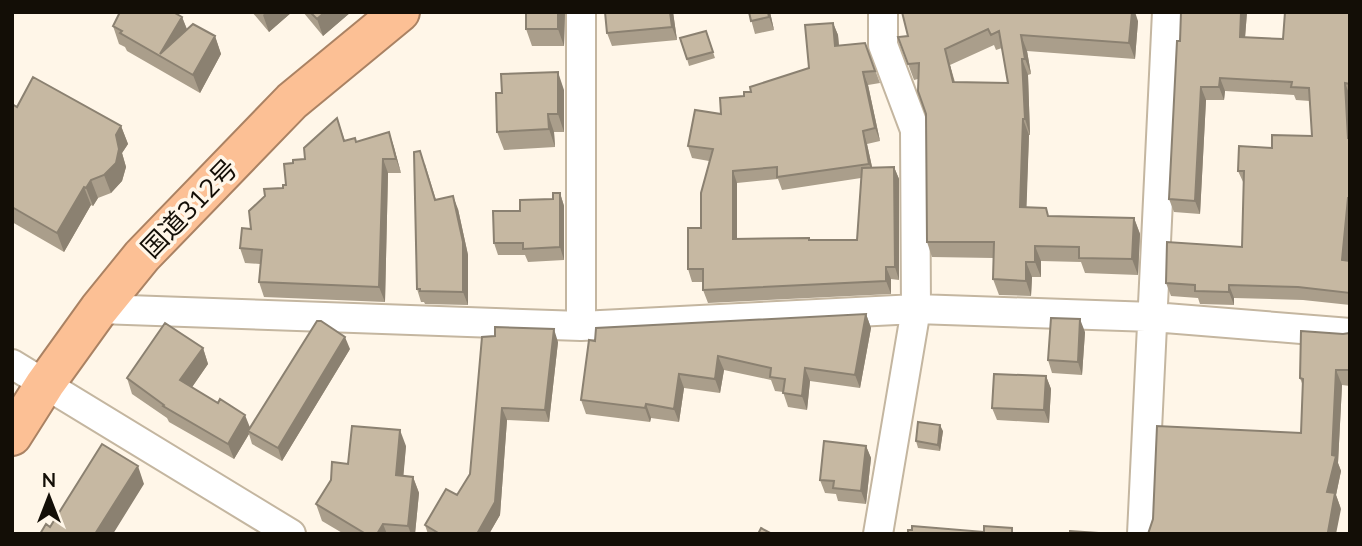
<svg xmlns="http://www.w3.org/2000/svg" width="1362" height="546" viewBox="0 0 1362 546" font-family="Mulish,'Noto Sans JP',sans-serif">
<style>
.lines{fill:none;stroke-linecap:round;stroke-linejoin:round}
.minor-casing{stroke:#c4b6a0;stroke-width:32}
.highway-casing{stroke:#aa8263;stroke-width:42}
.minor{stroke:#fff;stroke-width:28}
.highway{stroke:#fcc095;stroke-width:38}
.wall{fill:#aa9e8b;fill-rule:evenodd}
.shaded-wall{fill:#8b8171}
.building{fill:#c6b8a2;stroke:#8b8171;stroke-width:2;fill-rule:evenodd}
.labels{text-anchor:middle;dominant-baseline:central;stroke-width:7;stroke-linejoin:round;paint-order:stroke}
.street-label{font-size:26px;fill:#130e06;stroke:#fff6e8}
</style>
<rect width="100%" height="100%" fill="#fff6e8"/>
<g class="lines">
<defs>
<path id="minor" d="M 99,309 L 581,326 L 916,309 L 1153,317 L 1350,333
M 581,326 L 581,12
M 12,364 L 291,534
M 878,534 L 916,309 L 915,130 L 883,45 L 883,12
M 1142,534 L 1167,12"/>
<path id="highway" d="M 12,436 L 45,384 L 99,309 L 142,256 L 292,101 L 400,12"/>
</defs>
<use href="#minor" class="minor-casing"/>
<use href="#highway" class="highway-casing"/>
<use href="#minor" class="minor"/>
<use href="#highway" class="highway"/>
</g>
<path class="wall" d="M 252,12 L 292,12 L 269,32 Z
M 303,12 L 351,12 L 323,36 Z
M 565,12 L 564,46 L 532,46 L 526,29 Z
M 673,12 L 677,40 L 612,46 L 607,33 Z
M 749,12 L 770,12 L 774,30 L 755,34 Z
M 902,12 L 1138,21 L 1135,59 L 1027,51 L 1031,74 L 1028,75 L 1030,135 L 1029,135 L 1026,207 L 1049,216 L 1134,218 L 1140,234 L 1138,275 L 1085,273 L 1081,262 L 1041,261 L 1041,277 L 1032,277 L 1031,296 L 999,295 L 993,279 L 993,258 L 932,257 L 927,242 L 926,114 L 918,79 L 914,80 L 898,37 L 908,36 ZM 994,45 L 996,50 L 1002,48 L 1008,83 L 955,82 L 950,65 Z
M 1247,12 L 1245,38 L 1283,39 L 1285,13 L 1280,12 L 1350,12 L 1350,241 L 1348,261 L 1350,261 L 1350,305 L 1303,300 L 1234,298 L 1234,305 L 1200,304 L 1198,298 L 1171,296 L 1166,283 L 1242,247 L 1244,184 L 1238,171 L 1272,148 L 1312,136 L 1310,101 L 1296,100 L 1294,95 L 1225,91 L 1224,100 L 1206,100 L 1200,214 L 1174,212 L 1169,199 L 1180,41 Z
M 182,17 L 187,29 L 215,36 L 221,54 L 200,93 L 127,51 L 125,47 L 119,44 L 113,26 Z
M 833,23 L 838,35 L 839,46 L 865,43 L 880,83 L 868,85 L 880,141 L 867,144 L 872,167 L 894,167 L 899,179 L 899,280 L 891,279 L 891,294 L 708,303 L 703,290 L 703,282 L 692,282 L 688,269 L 701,228 L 709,161 L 692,158 L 688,146 L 721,114 L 751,92 L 809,68 ZM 861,178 L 857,240 L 810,240 L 809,238 L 737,239 L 737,183 L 778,179 L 782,190 Z
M 706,31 L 715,58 L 689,66 L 687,59 Z
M 564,90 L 564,132 L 554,132 L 555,147 L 504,150 L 497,132 Z
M 12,104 L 17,107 L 121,126 L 128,144 L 122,153 L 126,167 L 122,181 L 111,193 L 98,198 L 93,206 L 91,205 L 64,252 L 12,222 Z
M 337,118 L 345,141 L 356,142 L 389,132 L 401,173 L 388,173 L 385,302 L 264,297 L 259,282 L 260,264 L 245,263 L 240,248 L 251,229 L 283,188 L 286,185 L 293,163 L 305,159 Z
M 425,164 L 436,200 L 458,209 L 468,255 L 468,305 L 425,304 L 424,302 L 421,302 L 417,289 Z
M 560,193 L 564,206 L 564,260 L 528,262 L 525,255 L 498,255 L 494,243 L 520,211 L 553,199 Z
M 866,314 L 871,328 L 860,388 L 810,381 L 807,410 L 788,407 L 783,392 L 775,391 L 771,380 L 724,370 L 720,393 L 684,388 L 679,422 L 651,418 L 650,422 L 586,414 L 581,400 L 595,341 Z
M 1085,332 L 1082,375 L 1052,373 L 1048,360 Z
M 1350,333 L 1350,386 L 1342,385 L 1338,463 L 1341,471 L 1336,495 L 1341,509 L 1301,433 L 1303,386 L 1300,378 L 1343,334 Z
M 482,337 L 558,342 L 549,422 L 507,420 L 500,515 L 489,534 L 428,534 L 425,525 L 457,495 L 470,474 Z
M 203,348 L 208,364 L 192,387 L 250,427 L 350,349 L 282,461 L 252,444 L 249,434 L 234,459 L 169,422 L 167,418 L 132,394 L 127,378 Z
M 1046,376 L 1051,389 L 1049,423 L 997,420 L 992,408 Z
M 943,431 L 940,451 L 918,448 L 916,441 Z
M 406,446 L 403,476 L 413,477 L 419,493 L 415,534 L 344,534 L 322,521 L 316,504 L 331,480 L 348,464 Z
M 866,446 L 871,458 L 866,504 L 838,501 L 836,494 L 825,493 L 820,480 Z"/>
<path class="shaded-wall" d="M 266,12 L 292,12 L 269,32 L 263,15 Z
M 325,12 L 351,12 L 323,36 L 317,19 Z
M 558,12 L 565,12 L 564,46 L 558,29 Z
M 670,12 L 673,12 L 677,40 L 672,27 Z
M 768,12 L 770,12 L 774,30 L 769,17 Z
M 1132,12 L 1135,12 L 1138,21 L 1135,59 L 1129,43 Z
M 1241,12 L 1247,12 L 1244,50 L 1240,37 Z
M 182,17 L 189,35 L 160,54 Z
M 833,23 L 838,35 L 840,59 L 835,46 Z
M 1021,35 L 1027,51 L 1031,74 L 1025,59 Z
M 215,36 L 221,54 L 200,93 L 193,75 Z
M 945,49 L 950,65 L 958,97 L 953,82 Z
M 1022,59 L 1028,75 L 1030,135 L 1025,119 Z
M 558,72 L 564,90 L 564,132 L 558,114 Z
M 863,72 L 868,85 L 880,141 L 875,128 Z
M 1220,78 L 1225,91 L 1224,100 L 1219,87 Z
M 1345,83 L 1350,96 L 1350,143 L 1348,138 Z
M 1201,87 L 1206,100 L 1200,214 L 1195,201 Z
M 548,114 L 554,132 L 555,147 L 549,129 Z
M 1023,119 L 1029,135 L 1026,223 L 1020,207 Z
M 121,126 L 128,144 L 122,153 L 126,167 L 122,181 L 111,193 L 104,175 L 116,135 Z
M 863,131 L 867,144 L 874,176 L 869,164 Z
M 389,132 L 394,147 L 401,173 L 396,159 Z
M 383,159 L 388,173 L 385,302 L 379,287 Z
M 894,167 L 899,179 L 899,280 L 895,267 Z
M 733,171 L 737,183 L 737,252 L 733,239 Z
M 91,180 L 98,198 L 93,206 L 86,188 Z
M 84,187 L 91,205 L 64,252 L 57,233 Z
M 560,193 L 564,206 L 564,260 L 560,247 Z
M 453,196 L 458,209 L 468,255 L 468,305 L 463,292 Z
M 1348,198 L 1350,203 L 1350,241 L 1347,273 L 1342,260 Z
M 1134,218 L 1140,234 L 1138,275 L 1132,259 Z
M 1035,246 L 1041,261 L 1041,277 L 1035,262 Z
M 1026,262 L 1032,277 L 1031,296 L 1026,281 Z
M 886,267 L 891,279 L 891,294 L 886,281 Z
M 1229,285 L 1234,298 L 1234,305 L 1229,292 Z
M 866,314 L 871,328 L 860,388 L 855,375 Z
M 1080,319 L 1085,332 L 1082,375 L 1078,362 Z
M 554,329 L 558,342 L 549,422 L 545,410 Z
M 345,337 L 350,349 L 282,461 L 278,448 Z
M 203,348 L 208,364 L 186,396 L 180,380 Z
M 718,356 L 724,370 L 720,393 L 715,379 Z
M 805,368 L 810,381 L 807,410 L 802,396 Z
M 1336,370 L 1342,385 L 1338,463 L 1341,471 L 1336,495 L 1341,509 L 1336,534 L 1328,534 L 1327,492 L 1332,455 Z
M 679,374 L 684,388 L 679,422 L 674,409 Z
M 1046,376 L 1051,389 L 1049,423 L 1044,410 Z
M 646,404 L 651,418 L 650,422 L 645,408 Z
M 502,408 L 507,420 L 500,515 L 489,534 L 477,534 Z
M 245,415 L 251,430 L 248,431 L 249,434 L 234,459 L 228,444 Z
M 940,425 L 943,431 L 940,451 L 938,445 Z
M 400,430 L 406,446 L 402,492 L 396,475 Z
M 866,446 L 871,458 L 866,504 L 861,491 Z
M 138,466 L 144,484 L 113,534 L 95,534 Z
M 413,477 L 419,493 L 415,534 L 411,534 L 408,526 Z
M 383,524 L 387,534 L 377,534 Z"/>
<path class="building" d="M 120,12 L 173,12 L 182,17 L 160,54 L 193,24 L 215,36 L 193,75 L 120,33 L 122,31 L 113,26 Z
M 310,12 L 325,12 L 317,19 Z
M 526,12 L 558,12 L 558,29 L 526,29 Z
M 605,12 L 670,12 L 672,27 L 607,33 Z
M 749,12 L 768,12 L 769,17 L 751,21 Z
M 902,12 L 1132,12 L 1129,43 L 1021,35 L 1025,59 L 1022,59 L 1025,119 L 1023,119 L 1020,207 L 1046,208 L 1048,216 L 1134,218 L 1132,259 L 1079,258 L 1079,247 L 1035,246 L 1035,262 L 1026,262 L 1026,281 L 993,279 L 994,242 L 927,242 L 926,114 L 918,91 L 919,63 L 908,64 L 898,37 L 908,36 ZM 988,29 L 991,35 L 999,31 L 1008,83 L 953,82 L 945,49 Z
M 1181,12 L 1241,12 L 1240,37 L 1283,39 L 1285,12 L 1350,12 L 1350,84 L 1345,83 L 1348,138 L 1350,138 L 1350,198 L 1348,198 L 1342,260 L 1350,261 L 1350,293 L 1298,287 L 1229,285 L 1229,292 L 1195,291 L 1195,285 L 1166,283 L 1167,242 L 1242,247 L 1244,171 L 1238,171 L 1239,146 L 1272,148 L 1272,135 L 1312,136 L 1309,88 L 1291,87 L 1292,82 L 1220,78 L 1219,87 L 1201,87 L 1195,201 L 1169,199 L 1177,41 L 1180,41 Z
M 833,23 L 835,46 L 865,43 L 875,71 L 863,72 L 875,128 L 863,131 L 869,164 L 777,177 L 777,167 L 733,171 L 733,239 L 809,238 L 809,240 L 857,240 L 862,168 L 894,167 L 895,267 L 886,267 L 886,281 L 703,290 L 703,269 L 688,269 L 688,228 L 701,228 L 701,193 L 713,149 L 688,146 L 695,110 L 721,114 L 720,98 L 744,96 L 744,92 L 751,92 L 750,87 L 809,68 L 805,25 Z
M 706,31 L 713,52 L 687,59 L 680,38 Z
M 558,72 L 558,114 L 548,114 L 549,129 L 497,132 L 496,93 L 502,93 L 501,74 Z
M 33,77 L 121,126 L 116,135 L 119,149 L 116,163 L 104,175 L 91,180 L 86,188 L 84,187 L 57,233 L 12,207 L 12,104 L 17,107 Z
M 337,118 L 344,141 L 355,138 L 356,142 L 389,132 L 396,159 L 383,159 L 379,287 L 259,282 L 262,250 L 240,248 L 242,228 L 251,229 L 249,211 L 265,196 L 264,189 L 283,188 L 283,185 L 286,185 L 284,164 L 293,163 L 293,160 L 305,159 L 304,148 Z
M 420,151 L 435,200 L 453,196 L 463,242 L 463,292 L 420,291 L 420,289 L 417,289 L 414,152 Z
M 553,193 L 560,193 L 560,247 L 523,249 L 523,243 L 494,243 L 493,211 L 520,211 L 520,200 L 553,199 Z
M 866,314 L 855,375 L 805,368 L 802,396 L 783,393 L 785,379 L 770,377 L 771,368 L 718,356 L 715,379 L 679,374 L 674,409 L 646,404 L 645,408 L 581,400 L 589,340 L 595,341 L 596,328 Z
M 1051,318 L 1080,319 L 1078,362 L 1048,360 Z
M 317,321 L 321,321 L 345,337 L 278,448 L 248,431 Z
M 165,323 L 203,348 L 180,380 L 218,403 L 220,399 L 245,415 L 228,444 L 163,406 L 164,405 L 127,378 Z
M 495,327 L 554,329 L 545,410 L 502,408 L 495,502 L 477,534 L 440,534 L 425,525 L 446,489 L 457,495 L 470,474 L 482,337 L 495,336 Z
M 1301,331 L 1343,334 L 1350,333 L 1350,370 L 1336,370 L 1332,455 L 1336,456 L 1327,492 L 1335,493 L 1328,532 L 1333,532 L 1333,534 L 1148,534 L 1153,519 L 1157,426 L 1301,433 L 1303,379 L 1300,378 Z
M 994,374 L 1046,376 L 1044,410 L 992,408 Z
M 918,422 L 940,425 L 938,445 L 916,441 Z
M 352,426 L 400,430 L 396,475 L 413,477 L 408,526 L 383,524 L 377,534 L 366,534 L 316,504 L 331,480 L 332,462 L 348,464 Z
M 824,441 L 866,446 L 861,491 L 833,488 L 834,481 L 820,480 Z
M 102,444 L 138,466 L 95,534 L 40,534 L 46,524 L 50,527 Z
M 912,526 L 984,532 L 984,526 L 1012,528 L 1012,534 L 908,534 L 908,530 L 912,530 Z
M 761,528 L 772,534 L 758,534 Z
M 1070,531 L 1113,534 L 1070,534 Z"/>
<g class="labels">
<g class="street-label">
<text transform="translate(189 208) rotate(-46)">国道312号</text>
</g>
</g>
<rect width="1362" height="546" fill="none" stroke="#130e06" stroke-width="28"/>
<g transform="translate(49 497)" stroke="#fff6e8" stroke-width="5" paint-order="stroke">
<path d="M0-5L12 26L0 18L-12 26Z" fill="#130e06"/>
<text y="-10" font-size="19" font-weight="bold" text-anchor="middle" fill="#130e06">N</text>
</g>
</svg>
